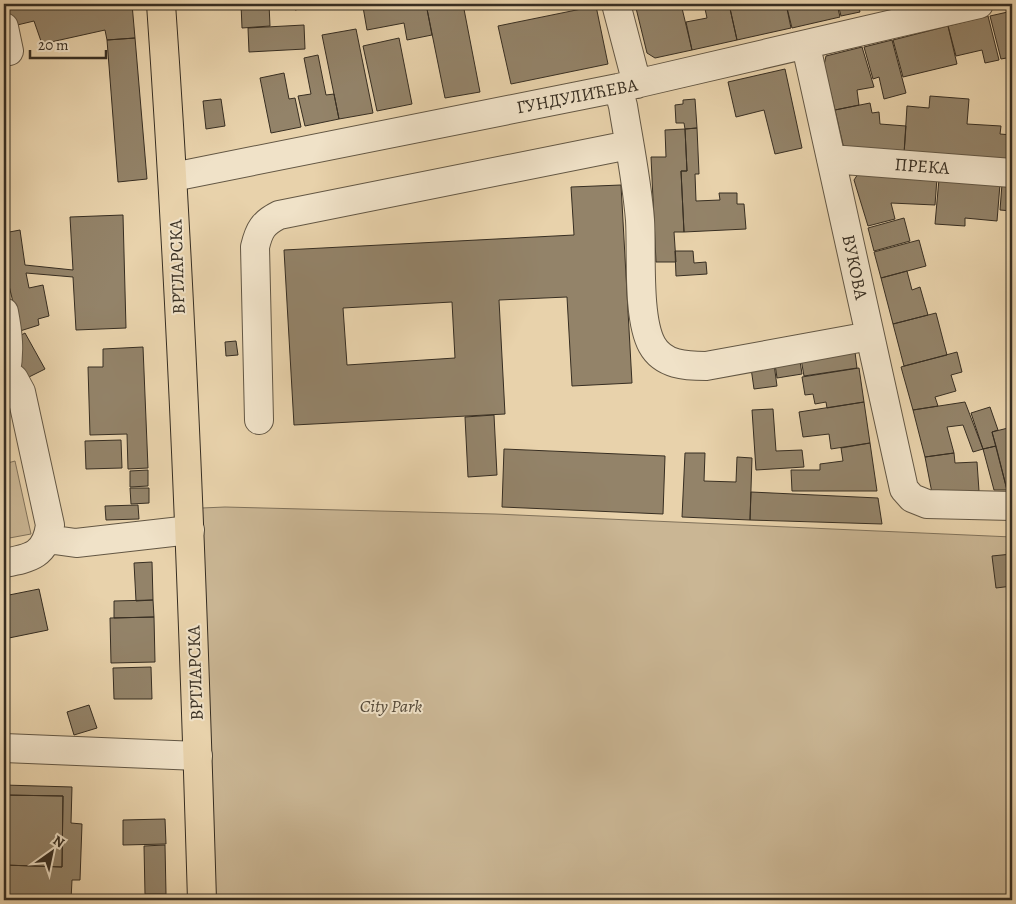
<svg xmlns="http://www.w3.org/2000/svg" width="1016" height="904" viewBox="0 0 1016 904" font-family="Alegreya,serif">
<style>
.green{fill:#cab694;stroke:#80725b}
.building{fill:#938369;stroke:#372e22;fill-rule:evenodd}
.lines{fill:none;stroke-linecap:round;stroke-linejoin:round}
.minor-casing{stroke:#635744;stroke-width:30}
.major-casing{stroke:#372e22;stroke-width:30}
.minor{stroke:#f0e2c8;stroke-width:28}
.major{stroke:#e8d2ab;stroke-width:28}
.labels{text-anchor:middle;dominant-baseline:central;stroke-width:4;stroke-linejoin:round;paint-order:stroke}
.street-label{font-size:18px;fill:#372e22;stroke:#f0e2c8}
.park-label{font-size:18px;font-style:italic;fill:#544939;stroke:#f0e2c8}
</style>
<rect width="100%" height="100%" fill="#e8d2ab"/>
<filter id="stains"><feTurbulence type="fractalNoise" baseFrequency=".004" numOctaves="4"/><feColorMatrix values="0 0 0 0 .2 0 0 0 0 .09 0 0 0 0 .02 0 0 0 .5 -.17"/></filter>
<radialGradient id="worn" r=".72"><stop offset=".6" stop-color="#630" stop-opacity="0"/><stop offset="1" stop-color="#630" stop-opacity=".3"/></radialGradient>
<path class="green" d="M 15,461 L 31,534 L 4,539 L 4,464 Z
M 225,507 L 495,514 L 1012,537 L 1012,900 L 202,900 L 202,508 Z"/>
<path class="building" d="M 6,4 L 132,4 L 135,38 L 107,40 L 105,30 L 42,44 L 34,21 L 13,26 Z
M 241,4 L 269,4 L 270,26 L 242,28 Z
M 294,4 L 323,4 L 295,10 Z
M 381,4 L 426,4 L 432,35 L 407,40 L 404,23 L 367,30 L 363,7 Z
M 426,4 L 463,4 L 480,92 L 445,98 Z
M 635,4 L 681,4 L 692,50 L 655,58 L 647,53 Z
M 704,4 L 729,4 L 737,40 L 692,50 L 686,22 L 707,18 Z
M 729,4 L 786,4 L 791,28 L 737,40 Z
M 786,4 L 837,4 L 840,17 L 792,28 Z
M 838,4 L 858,4 L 860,12 L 841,16 Z
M 596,6 L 608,64 L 511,84 L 498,26 Z
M 1012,11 L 1012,57 L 1001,59 L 990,16 Z
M 988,16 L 999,60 L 985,63 L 982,50 L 956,56 L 948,26 Z
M 304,25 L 305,49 L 249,52 L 248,28 Z
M 948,26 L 957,64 L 903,77 L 893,40 Z
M 356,29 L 373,113 L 339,119 L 322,35 Z
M 135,38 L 147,179 L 118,182 L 107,40 Z
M 399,38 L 412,104 L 377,111 L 363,46 Z
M 892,40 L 906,93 L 884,99 L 879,77 L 873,79 L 864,47 Z
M 862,47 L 874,87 L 857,90 L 859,105 L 835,110 L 824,65 L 826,56 Z
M 318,55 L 326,95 L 334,94 L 339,119 L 305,126 L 298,96 L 311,94 L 304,58 Z
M 785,69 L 802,148 L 775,154 L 764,110 L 736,117 L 728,82 Z
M 284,73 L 289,99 L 295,98 L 301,127 L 271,133 L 260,78 Z
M 930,96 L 969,99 L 967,124 L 1001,126 L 1000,134 L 1012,135 L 1012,163 L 904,154 L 907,106 L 929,108 Z
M 221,99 L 225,126 L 206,129 L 203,101 Z
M 695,99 L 697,128 L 685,129 L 684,123 L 676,123 L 675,105 L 683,104 L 683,100 Z
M 870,103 L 872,113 L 879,112 L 880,124 L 906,126 L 904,154 L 844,149 L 835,110 Z
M 697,128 L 699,174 L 695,174 L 696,201 L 720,200 L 719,193 L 737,193 L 737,204 L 744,204 L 746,229 L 684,232 L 681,171 L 687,171 L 685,129 Z
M 685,129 L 687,171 L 681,171 L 684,232 L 674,232 L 676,262 L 656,262 L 651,157 L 666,157 L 665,130 Z
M 860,171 L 937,178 L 935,205 L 891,203 L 895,219 L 868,226 L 854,180 Z
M 939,179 L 1000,184 L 997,221 L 965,218 L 965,226 L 935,224 Z
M 1002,184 L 1012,185 L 1012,211 L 1000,210 Z
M 621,185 L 632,383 L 572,386 L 567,297 L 499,300 L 505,414 L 294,425 L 284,250 L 574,235 L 571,187 ZM 452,302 L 455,358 L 347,365 L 343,308 Z
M 123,215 L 126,328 L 76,330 L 73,277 L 26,273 L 29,288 L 43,285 L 49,316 L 38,319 L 39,325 L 20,331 L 4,265 L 4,233 L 20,230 L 25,265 L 73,270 L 70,217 Z
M 904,218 L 910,241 L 874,251 L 868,228 Z
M 919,240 L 926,266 L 881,278 L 874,252 Z
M 675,251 L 693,251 L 694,263 L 706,262 L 707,274 L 676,276 Z
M 907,271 L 912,290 L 920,287 L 928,315 L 893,324 L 881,278 Z
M 936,313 L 947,355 L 904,366 L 893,324 Z
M 25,333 L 45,369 L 25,379 L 12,340 Z
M 236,341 L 238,355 L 226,356 L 225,342 Z
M 143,347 L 148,468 L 128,469 L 127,434 L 90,435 L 88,367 L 103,367 L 103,349 Z
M 855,352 L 857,368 L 804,376 L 801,359 Z
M 957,352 L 962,372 L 951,375 L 956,391 L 935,397 L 938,406 L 913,410 L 901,367 Z
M 800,361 L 802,374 L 777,378 L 775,364 Z
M 774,364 L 777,386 L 754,389 L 751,368 Z
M 859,368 L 864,402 L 827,408 L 826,402 L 815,404 L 813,394 L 805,395 L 802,377 Z
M 864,402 L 870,443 L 831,449 L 829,434 L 803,437 L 799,412 Z
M 965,402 L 983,449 L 973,452 L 963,425 L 947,427 L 954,453 L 925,457 L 913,410 Z
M 990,407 L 998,430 L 992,432 L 996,446 L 983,449 L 971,413 Z
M 773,409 L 776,451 L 802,450 L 804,467 L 756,470 L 752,410 Z
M 494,415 L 497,475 L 468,477 L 465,417 Z
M 1012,427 L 1012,490 L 1007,490 L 992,432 Z
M 121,440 L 122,468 L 86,469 L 85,441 Z
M 870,443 L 877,491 L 792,491 L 791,470 L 820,470 L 820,464 L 843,461 L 841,448 Z
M 996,446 L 1007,490 L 994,490 L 983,449 Z
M 504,449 L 665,456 L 663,514 L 502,507 Z
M 685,453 L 705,453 L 704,481 L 736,482 L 737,457 L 752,458 L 750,520 L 682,517 Z
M 954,453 L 955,463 L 977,462 L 979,491 L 932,493 L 925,457 Z
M 148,470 L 148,486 L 130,487 L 130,471 Z
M 130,488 L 149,488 L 149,503 L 131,504 Z
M 751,492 L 878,498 L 882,524 L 750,520 Z
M 138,505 L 139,519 L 106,520 L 105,506 Z
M 1012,554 L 1012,586 L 996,588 L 992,556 Z
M 152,562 L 153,600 L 136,601 L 134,563 Z
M 39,589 L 48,630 L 4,639 L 4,596 Z
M 153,600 L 154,617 L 114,618 L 114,601 Z
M 154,617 L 155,662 L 111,663 L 110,618 Z
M 151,667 L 152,699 L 114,699 L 113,668 Z
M 89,705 L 97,728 L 74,735 L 67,712 Z
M 4,785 L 72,787 L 71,823 L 82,824 L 80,880 L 72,880 L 71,900 L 4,900 L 4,865 L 62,867 L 63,796 L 4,795 Z
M 4,795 L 63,796 L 62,867 L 4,865 Z
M 165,819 L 166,844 L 123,845 L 123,820 Z
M 165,845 L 166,894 L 145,894 L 144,846 Z"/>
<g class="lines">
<defs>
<path id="minor" d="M 616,4 L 637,84
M 4,27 L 9,51
M 806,46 L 904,489 L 912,498 L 927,504 L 1012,506
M 618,88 L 623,106 C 629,143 637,182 640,220 C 642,252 637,318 652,345 C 663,365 686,366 706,366 L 870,336
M 831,159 L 1012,173
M 173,177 L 618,88 L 979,4
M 4,312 C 8,333 10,351 6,372
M 4,371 L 14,379 L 21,392 L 50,525 C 46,555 31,558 4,563
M 259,420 L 255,247 C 259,230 263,223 279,215 L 629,145
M 47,539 L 76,543 L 190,530
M 4,748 L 198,756"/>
<path id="major" d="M 161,4 C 182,302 193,601 202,900"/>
</defs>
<use href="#minor" class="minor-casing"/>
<use href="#major" class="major-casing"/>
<use href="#minor" class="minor"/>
<use href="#major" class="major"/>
</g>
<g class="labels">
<g class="street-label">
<text transform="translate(577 96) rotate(-11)">ГУНДУЛИЋЕВА</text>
<text transform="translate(922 166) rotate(4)">ПРЕКА</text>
<text transform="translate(177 267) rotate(-92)">ВРТЛАРСКА</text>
<text transform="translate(855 267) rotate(78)">ВУКОВА</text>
<text transform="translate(195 673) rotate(-92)">ВРТЛАРСКА</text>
</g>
<g class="park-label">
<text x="391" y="706">City Park</text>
</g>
</g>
<rect width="1016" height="904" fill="none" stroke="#e8d2ab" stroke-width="20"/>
<rect x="5" y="5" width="1006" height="894" fill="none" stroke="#372e22" stroke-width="2.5"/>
<rect x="10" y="10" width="996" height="884" fill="none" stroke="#372e22"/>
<g transform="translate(52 852) rotate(33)" stroke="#f0e2c8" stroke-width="4" paint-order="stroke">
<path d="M0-4L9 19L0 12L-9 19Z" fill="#372e22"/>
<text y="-8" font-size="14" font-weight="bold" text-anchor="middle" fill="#372e22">N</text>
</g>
<path d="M30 50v8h76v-8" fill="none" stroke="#372e22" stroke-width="2.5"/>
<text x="38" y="50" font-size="15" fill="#372e22" stroke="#f0e2c8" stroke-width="4" paint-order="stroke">20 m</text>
<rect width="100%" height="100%" filter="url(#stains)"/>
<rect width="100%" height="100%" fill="url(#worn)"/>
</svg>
